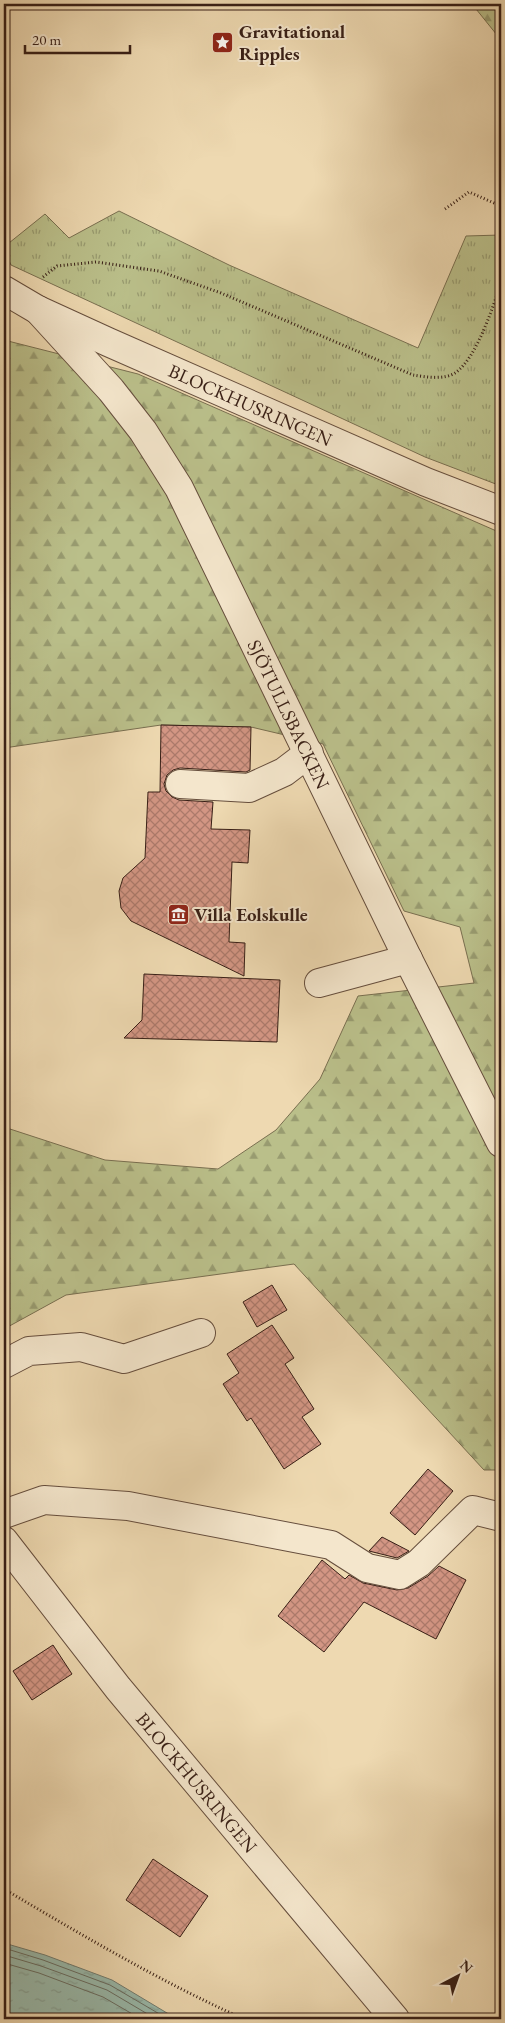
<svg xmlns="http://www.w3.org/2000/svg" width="505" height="2023" viewBox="0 0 505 2023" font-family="'EB Garamond',serif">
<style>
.grass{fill:url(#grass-tufts);stroke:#796f50}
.forest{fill:url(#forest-firs);stroke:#796f50}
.water{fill:url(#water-ripples);stroke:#727c70}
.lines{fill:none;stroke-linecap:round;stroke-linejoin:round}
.shore{stroke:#686c61;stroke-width:1}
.building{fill:url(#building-cross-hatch);stroke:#381f16}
.minor-casing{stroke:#664e3d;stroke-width:30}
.path{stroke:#381f16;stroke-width:3;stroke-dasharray:1 2.5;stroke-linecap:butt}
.minor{stroke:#f4e6cc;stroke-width:28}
.labels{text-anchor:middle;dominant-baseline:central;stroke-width:4;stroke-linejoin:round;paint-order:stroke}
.poi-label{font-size:19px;font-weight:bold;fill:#381f16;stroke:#f4e6cc;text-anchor:start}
.street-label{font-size:19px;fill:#381f16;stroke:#f4e6cc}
</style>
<defs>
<pattern id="grass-tufts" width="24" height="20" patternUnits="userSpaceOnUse" patternTransform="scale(1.25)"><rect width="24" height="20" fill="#babf8a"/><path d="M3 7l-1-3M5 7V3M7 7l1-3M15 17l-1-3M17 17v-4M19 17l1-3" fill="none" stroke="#989b70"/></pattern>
<pattern id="forest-firs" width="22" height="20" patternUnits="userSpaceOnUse" patternTransform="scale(1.25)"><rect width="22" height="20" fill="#babf8a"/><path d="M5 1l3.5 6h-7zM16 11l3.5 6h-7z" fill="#989b70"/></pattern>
<pattern id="water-ripples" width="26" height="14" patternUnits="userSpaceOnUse" patternTransform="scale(1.25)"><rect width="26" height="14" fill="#99baac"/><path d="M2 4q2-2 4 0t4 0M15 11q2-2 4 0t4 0" fill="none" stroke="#859f93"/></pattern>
<pattern id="building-cross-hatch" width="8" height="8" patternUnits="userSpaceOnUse" patternTransform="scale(1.25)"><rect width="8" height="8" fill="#d39684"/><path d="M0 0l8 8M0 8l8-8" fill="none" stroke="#ac7a6b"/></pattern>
</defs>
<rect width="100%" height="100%" fill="#eed9b1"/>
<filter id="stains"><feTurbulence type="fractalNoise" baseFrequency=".004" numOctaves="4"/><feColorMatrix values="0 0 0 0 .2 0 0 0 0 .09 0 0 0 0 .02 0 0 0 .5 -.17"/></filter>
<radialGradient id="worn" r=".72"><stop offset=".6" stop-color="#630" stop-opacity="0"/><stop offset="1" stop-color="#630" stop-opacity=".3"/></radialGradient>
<path class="grass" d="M 119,211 L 229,265 L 418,348 L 466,236 L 501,235 L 501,486 L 425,457 L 11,265 L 4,250 L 4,247 L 45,214 L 69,238 Z"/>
<path class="forest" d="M 472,4 L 501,4 L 501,40 Z
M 4,340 L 138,374 L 501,533 L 501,1470 L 484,1470 L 294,1264 L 66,1295 L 4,1329 L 4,1125 L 10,1129 L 105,1160 L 218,1169 L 276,1130 L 320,1079 L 358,996 L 474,983 L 460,927 L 404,911 L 323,744 L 251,727 L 161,725 L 4,748 Z"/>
<path class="water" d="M 4,1943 L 45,1955 L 112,1980 L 177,2019 L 4,2019 Z"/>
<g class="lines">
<path class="shore" d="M 4,1948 L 43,1960 L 110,1985 L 168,2019
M 4,1955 L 41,1966 L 107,1990 L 156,2019
M 4,1963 L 39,1973 L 103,1997 L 141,2019"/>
</g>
<path class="building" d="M 161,725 L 251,727 L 250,770 L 246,772 L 180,768 L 173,770 L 167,775 L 164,784 L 166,791 L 172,797 L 179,800 L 213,802 L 211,829 L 250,830 L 248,863 L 232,862 L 229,942 L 245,943 L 244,976 L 131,921 L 121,908 L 119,891 L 123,878 L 145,858 L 148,792 L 160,792 Z
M 144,974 L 280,980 L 277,1042 L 124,1038 L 142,1020 Z
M 272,1285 L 287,1310 L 257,1327 L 243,1302 Z
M 272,1325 L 294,1358 L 285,1364 L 314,1409 L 302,1417 L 321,1444 L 284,1469 L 251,1418 L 247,1421 L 223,1384 L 239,1373 L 227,1354 Z
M 428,1469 L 453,1491 L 415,1535 L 390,1513 Z
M 382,1537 L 409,1551 L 397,1558 L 369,1551 Z
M 322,1560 L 345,1579 L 349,1575 L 363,1583 L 397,1590 L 408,1588 L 428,1576 L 439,1566 L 466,1580 L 436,1639 L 364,1602 L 324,1652 L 278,1616 Z
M 53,1645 L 72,1674 L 32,1700 L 13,1671 Z
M 153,1859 L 208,1896 L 180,1937 L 126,1900 Z"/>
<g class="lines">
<defs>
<g id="minor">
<path id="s1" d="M 4,290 L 38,310 L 108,342 L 426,482 L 501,511"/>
<path id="s2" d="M 38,310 L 111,390 L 143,431 L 179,488 L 408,959 L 501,1143"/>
<path d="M 180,784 L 249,788 L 284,772 L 309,753"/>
<path d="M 319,983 L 408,959"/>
<path d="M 4,1364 L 29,1351 L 81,1347 L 124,1359 L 201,1333"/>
<path d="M 4,1514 L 44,1500 L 128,1506 L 331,1545 L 367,1568 L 400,1575 L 419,1563 L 473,1510 L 501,1517"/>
<path id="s3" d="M 4,1541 L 118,1688 L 395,2019"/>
</g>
</defs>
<use href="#minor" class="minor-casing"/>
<path class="path" d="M 445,209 L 469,192 L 501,206
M 43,277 L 57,266 L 96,262 L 159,271 L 221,293 L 413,375 C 425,377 444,380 455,373 C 477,358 492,308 501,284
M 4,1889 C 82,1935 161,1982 244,2019"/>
<use href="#minor" class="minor"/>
</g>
<defs>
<symbol id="sight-square" viewBox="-11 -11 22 22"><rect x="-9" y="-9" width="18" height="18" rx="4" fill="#8f2418" stroke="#f4e6cc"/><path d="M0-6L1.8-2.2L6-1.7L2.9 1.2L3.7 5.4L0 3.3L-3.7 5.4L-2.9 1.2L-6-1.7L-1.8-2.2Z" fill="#fff"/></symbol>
<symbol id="museum-square" viewBox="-11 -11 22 22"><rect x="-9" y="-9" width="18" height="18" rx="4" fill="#8f2418" stroke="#f4e6cc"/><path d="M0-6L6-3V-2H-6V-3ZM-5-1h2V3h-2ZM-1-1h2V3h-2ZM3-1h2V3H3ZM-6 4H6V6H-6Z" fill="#fff"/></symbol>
</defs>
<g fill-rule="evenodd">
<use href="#sight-square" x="210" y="30" width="25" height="25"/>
<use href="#museum-square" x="166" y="902" width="25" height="25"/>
</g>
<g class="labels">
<g class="poi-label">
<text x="239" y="31">Gravitational<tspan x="239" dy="22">Ripples</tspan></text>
<text x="194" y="914">Villa Eolskulle</text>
</g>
<g class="street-label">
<text stroke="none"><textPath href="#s1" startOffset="272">BLOCKHUSRINGEN</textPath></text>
<text stroke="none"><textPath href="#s2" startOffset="479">SJÖTULLSBACKEN</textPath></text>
<text stroke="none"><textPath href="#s3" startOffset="309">BLOCKHUSRINGEN</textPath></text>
</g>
</g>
<rect width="505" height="2023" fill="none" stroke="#eed9b1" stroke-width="20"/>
<rect x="5" y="5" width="495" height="2013" fill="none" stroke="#381f16" stroke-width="2.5"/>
<rect x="10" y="10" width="485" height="2003" fill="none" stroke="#381f16"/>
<g transform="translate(458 1976) rotate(41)" stroke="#f4e6cc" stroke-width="4" paint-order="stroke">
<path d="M0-4L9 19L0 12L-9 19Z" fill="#381f16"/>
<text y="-8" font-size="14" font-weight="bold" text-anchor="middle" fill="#381f16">N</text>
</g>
<path d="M25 45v8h105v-8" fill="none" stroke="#381f16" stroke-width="2.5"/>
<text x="32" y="45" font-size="15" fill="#381f16" stroke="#f4e6cc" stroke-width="4" paint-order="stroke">20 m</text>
<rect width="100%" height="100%" filter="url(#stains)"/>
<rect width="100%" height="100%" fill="url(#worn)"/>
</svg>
